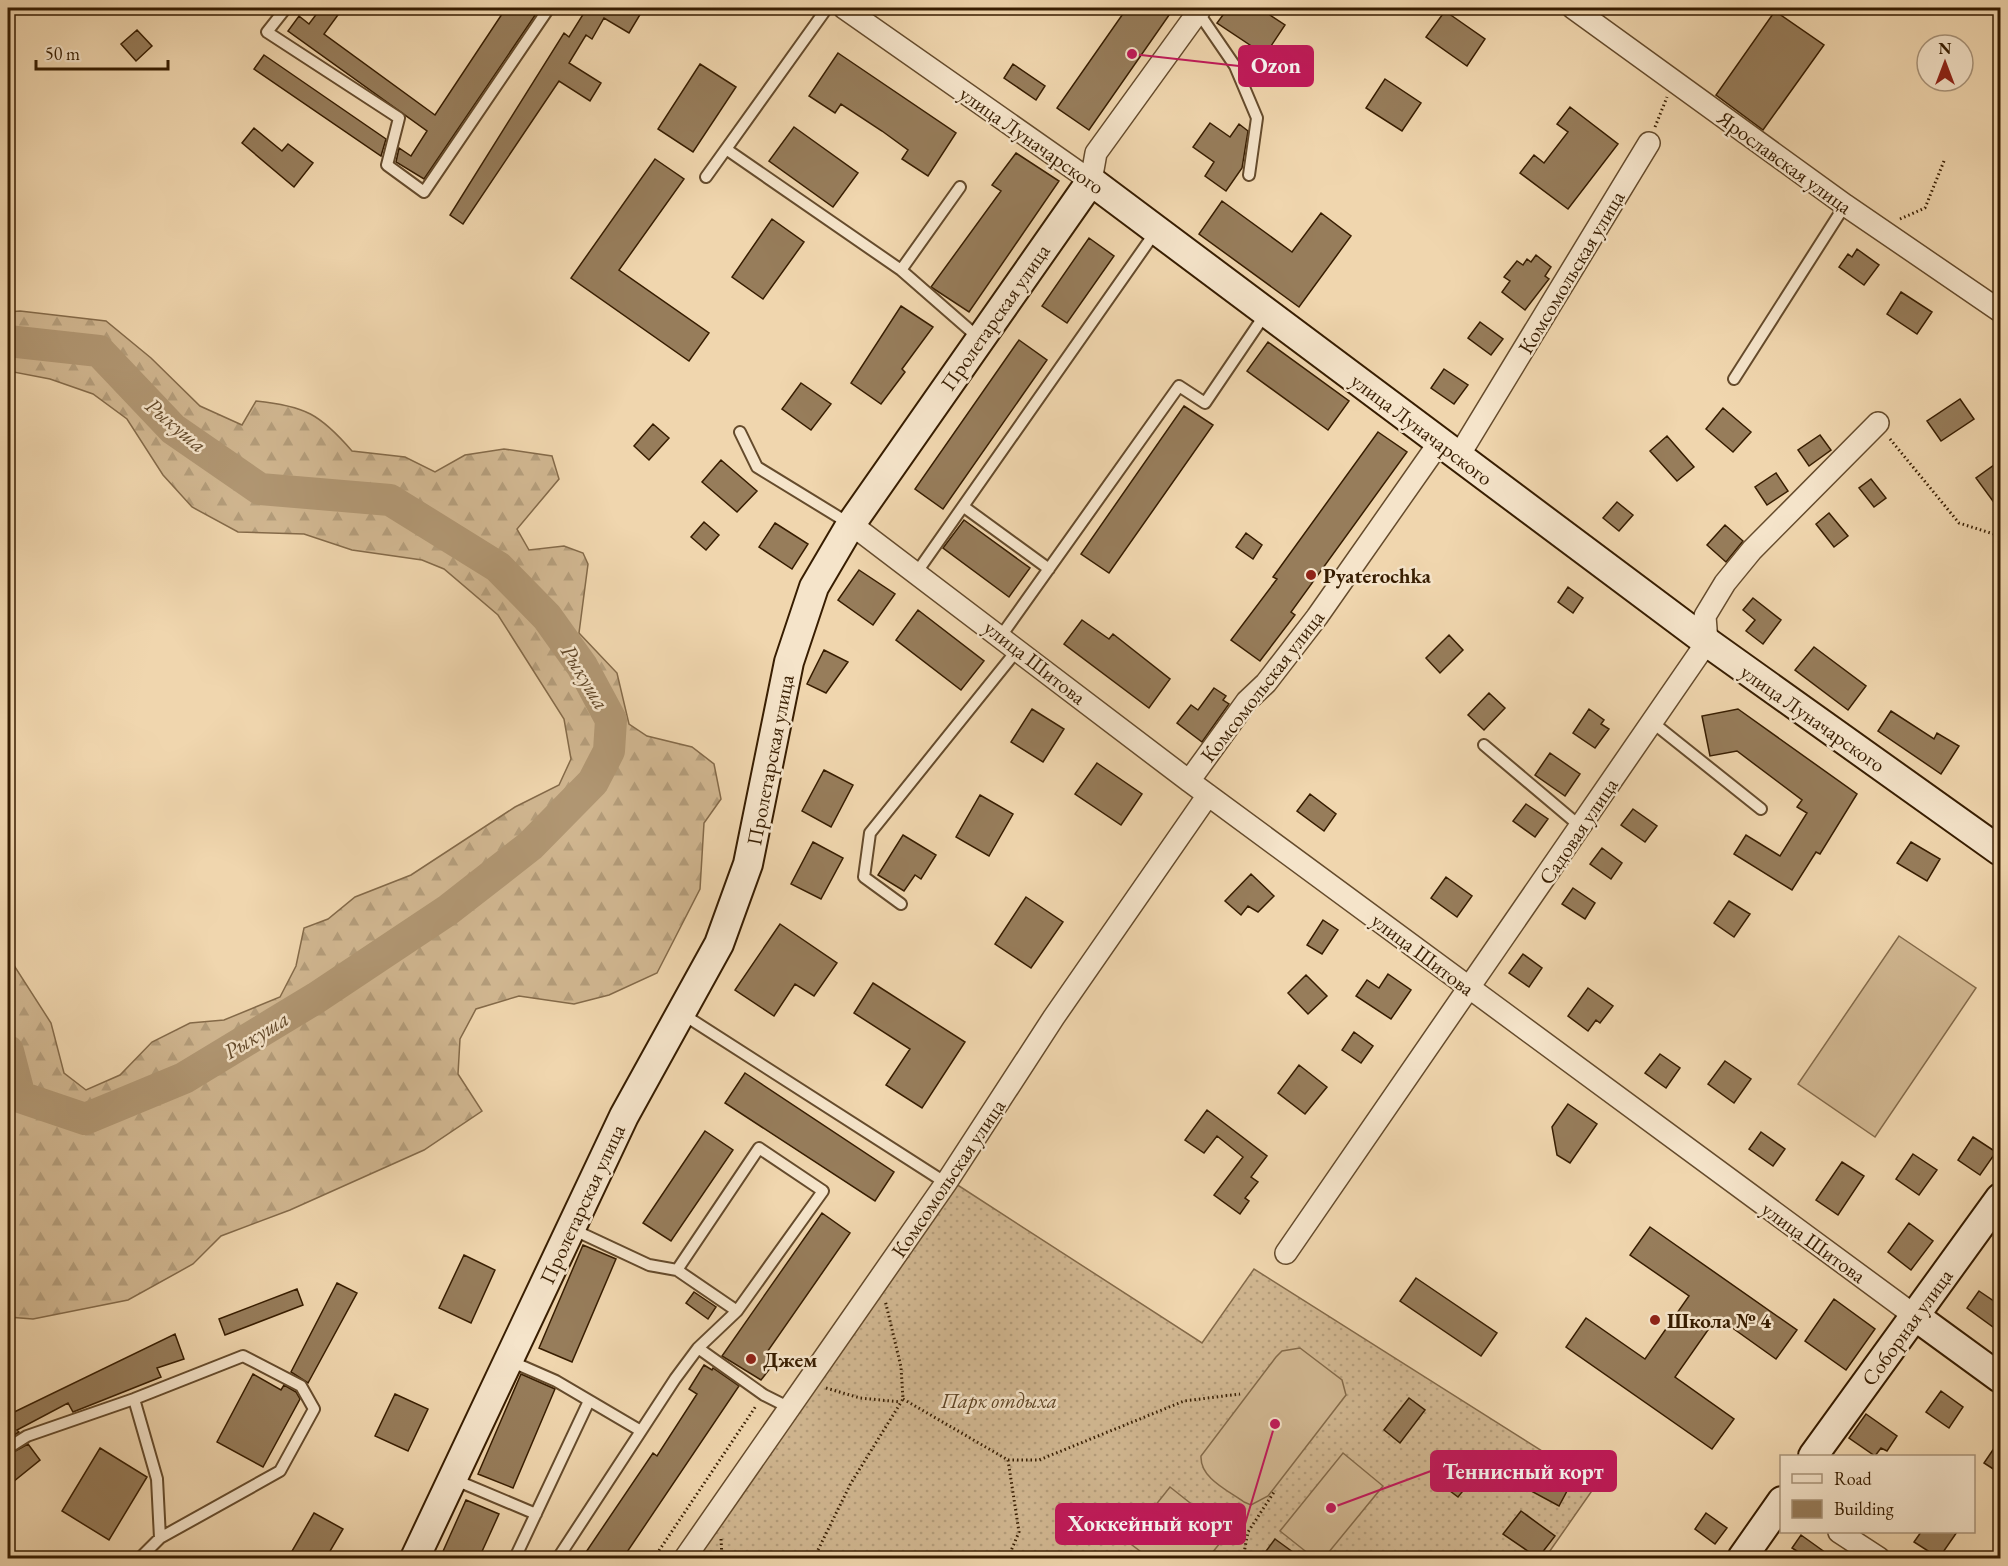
<svg xmlns="http://www.w3.org/2000/svg" width="2008" height="1566" viewBox="0 0 2008 1566" font-family="'EB Garamond',serif">
<style>
.grass{fill:url(#grass-dots);stroke:#846a49;stroke-width:1.5}
.forest{fill:url(#forest-firs);stroke:#846a49;stroke-width:1.5}
.pitch{fill:#d1b791;stroke:#846a49;stroke-width:1.5}
.lines{fill:none;stroke-linecap:round;stroke-linejoin:round}
.river{stroke:#b19773;stroke-width:32}
.building{fill:#977d5b;stroke:#371d01;stroke-width:1.5}
.lane-casing{stroke:#654b2c;stroke-width:14}
.street-casing{stroke:#654b2c;stroke-width:24}
.secondary-casing{stroke:#371d01;stroke-width:32}
.path{stroke:#371d01;stroke-width:3;stroke-dasharray:1.5 3;stroke-linecap:butt}
.lane{stroke:#f5e4ca;stroke-width:10}
.street{stroke:#f5e4ca;stroke-width:21}
.secondary{stroke:#f5e4ca;stroke-width:28}
.poi-dot{fill:#8f2418;stroke:#f5e4ca;stroke-width:2}
.labels{text-anchor:middle;dominant-baseline:central;stroke-width:5;stroke-linejoin:round;paint-order:stroke}
.street-label{font-size:21px;fill:#371d01;stroke:#f5e4ca}
.poi-label{font-size:21px;font-weight:bold;fill:#371d01;stroke:#f5e4ca;text-anchor:start}
.park-label{font-size:21px;font-style:italic;fill:#5e4425;stroke:#f5e4ca}
.water-label{font-size:22px;font-style:italic;fill:#624829;stroke:#f5e4ca}
.leader{fill:none;stroke:#c2185b;stroke-width:2}
.callout-dot{fill:#c2185b;stroke:#f5e4ca;stroke-width:2}
.callout{fill:#c2185b;stroke:#c2185b;stroke-width:2}
.callout-label{font-size:22px;text-anchor:middle;font-weight:bold;fill:#fff}
</style>
<defs>
<pattern id="grass-dots" width="8" height="8" patternUnits="userSpaceOnUse" patternTransform="scale(1.5)"><rect width="8" height="8" fill="#d1b791"/><path d="M2 2h.1M6 6h.1" fill="none" stroke="#b49d7b" stroke-width="1.8" stroke-linecap="round"/></pattern>
<pattern id="forest-firs" width="22" height="20" patternUnits="userSpaceOnUse" patternTransform="scale(1.5)"><rect width="22" height="20" fill="#d1b791"/><path d="M5 1l3.5 6h-7zM16 11l3.5 6h-7z" fill="#b49d7b"/></pattern>
</defs>
<rect width="100%" height="100%" fill="#f0d6ae"/>
<filter id="stains"><feTurbulence type="fractalNoise" baseFrequency=".00333" numOctaves="4"/><feColorMatrix values="0 0 0 0 .2 0 0 0 0 .09 0 0 0 0 .02 0 0 0 .5 -.17"/></filter>
<radialGradient id="worn" r=".72"><stop offset=".6" stop-color="#630" stop-opacity="0"/><stop offset="1" stop-color="#630" stop-opacity=".3"/></radialGradient>
<path class="grass" d="M 956,1184 L 1202,1343 L 1254,1269 L 1596,1485 L 1545,1558 L 696,1558 Z"/>
<path class="forest" d="M 20,311 L 106,321 L 151,358 L 200,406 L 242,425 L 256,401 C 305,406 320,414 352,451 L 405,457 L 435,472 L 465,455 L 504,449 L 552,456 L 559,479 L 517,529 L 529,550 L 564,546 L 583,553 L 588,564 L 579,633 L 617,673 L 629,724 L 647,736 L 692,747 L 714,764 L 721,799 L 704,823 L 700,889 L 657,973 L 609,995 L 574,1004 L 519,996 L 476,1009 L 460,1039 L 458,1074 L 482,1111 L 424,1150 L 290,1210 L 221,1236 L 193,1264 L 128,1300 L 33,1319 L 8,1317 L 8,956 L 51,1023 L 64,1073 L 86,1090 L 120,1075 L 152,1042 L 190,1023 L 224,1020 L 280,997 L 296,966 L 304,928 L 328,919 L 355,897 L 411,875 L 515,807 L 559,785 L 571,759 L 564,719 L 498,615 L 444,569 L 422,560 L 352,550 L 304,534 L 238,532 L 192,507 L 163,475 L 127,419 L 93,394 L 50,379 L 8,371 L 8,312 Z"/>
<path class="pitch" d="M 1899,936 L 1976,988 L 1875,1137 L 1798,1084 Z
M 1300,1348 L 1342,1380 L 1346,1395 L 1268,1496 L 1251,1505 L 1244,1502 C 1227,1490 1200,1478 1201,1456 L 1276,1357 L 1282,1351 Z
M 1343,1453 L 1383,1486 L 1324,1558 L 1314,1558 L 1280,1531 Z
M 1170,1487 L 1228,1533 L 1208,1558 L 1149,1558 L 1127,1541 Z"/>
<g class="lines">
<path class="river" d="M 8,341 L 99,351 L 173,429 L 260,489 L 390,500 L 498,567 L 547,617 L 582,666 L 611,720 L 609,751 L 593,782 L 530,846 L 448,910 L 316,998 L 184,1078 L 85,1119 L 20,1097 L 8,1051"/>
</g>
<path class="building" d="M 321,8 L 343,8 L 324,34 L 435,115 L 506,8 L 540,8 L 424,179 L 396,162 L 399,148 L 411,156 L 427,131 L 288,31 L 299,16 L 309,24 Z
M 587,8 L 644,8 L 629,33 L 604,18 L 592,39 L 586,35 L 569,63 L 601,83 L 590,101 L 559,81 L 463,224 L 450,215 L 564,33 L 569,37 Z
M 1127,8 L 1174,8 L 1089,130 L 1057,108 Z
M 1228,8 L 1275,8 L 1270,15 L 1285,25 L 1265,55 L 1217,23 Z
M 1445,11 L 1485,39 L 1467,66 L 1426,37 Z
M 1775,11 L 1824,45 L 1763,130 L 1716,95 Z
M 137,30 L 152,46 L 136,61 L 121,44 Z
M 838,53 L 956,133 L 928,176 L 902,159 L 908,150 L 882,131 L 841,104 L 835,113 L 809,96 Z
M 264,55 L 386,139 L 381,156 L 254,69 Z
M 700,64 L 736,87 L 693,152 L 658,129 Z
M 1013,64 L 1045,86 L 1036,100 L 1004,78 Z
M 1385,79 L 1421,103 L 1402,131 L 1366,108 Z
M 1570,107 L 1618,144 L 1568,209 L 1520,173 L 1534,155 L 1544,163 L 1568,132 L 1557,124 Z
M 1210,123 L 1230,137 L 1239,124 L 1248,131 L 1242,168 L 1226,191 L 1205,176 L 1214,162 L 1193,147 Z
M 794,127 L 858,173 L 833,207 L 769,161 Z
M 254,128 L 282,151 L 288,144 L 313,163 L 294,187 L 242,143 Z
M 1016,153 L 1059,181 L 969,312 L 931,287 L 1001,191 L 992,185 Z
M 655,159 L 684,179 L 619,270 L 709,333 L 689,361 L 571,278 Z
M 1222,201 L 1292,252 L 1321,213 L 1351,236 L 1299,307 L 1199,234 Z
M 772,219 L 804,242 L 763,299 L 732,277 Z
M 1089,238 L 1114,256 L 1067,323 L 1042,306 Z
M 1857,249 L 1879,265 L 1864,285 L 1839,267 L 1848,254 L 1852,257 Z
M 1536,255 L 1551,267 L 1545,276 L 1549,279 L 1525,310 L 1502,292 L 1510,281 L 1504,277 L 1517,261 L 1523,265 L 1527,259 L 1531,262 Z
M 1901,292 L 1932,312 L 1917,334 L 1887,314 Z
M 901,306 L 933,327 L 902,369 L 905,372 L 881,404 L 851,383 Z
M 1480,322 L 1503,339 L 1491,355 L 1468,338 Z
M 1019,340 L 1047,360 L 943,509 L 915,489 Z
M 1268,342 L 1349,401 L 1328,430 L 1247,371 Z
M 1444,369 L 1468,385 L 1454,404 L 1431,388 Z
M 801,383 L 831,404 L 811,430 L 782,409 Z
M 1960,399 L 1974,419 L 1941,441 L 1927,421 Z
M 1184,406 L 1213,425 L 1109,573 L 1081,554 Z
M 1723,408 L 1751,432 L 1733,452 L 1706,429 Z
M 653,424 L 669,438 L 649,460 L 634,446 Z
M 1378,432 L 1407,452 L 1291,612 L 1295,615 L 1260,661 L 1231,640 L 1277,579 L 1273,577 Z
M 1820,435 L 1831,450 L 1809,466 L 1798,450 Z
M 1667,436 L 1694,467 L 1677,481 L 1650,451 Z
M 721,460 L 757,491 L 737,512 L 702,482 Z
M 2001,460 L 2001,512 L 1976,478 Z
M 1776,473 L 1788,491 L 1767,505 L 1755,487 Z
M 1871,479 L 1886,498 L 1874,507 L 1859,488 Z
M 1617,502 L 1633,515 L 1619,531 L 1603,518 Z
M 1829,513 L 1848,536 L 1834,547 L 1816,524 Z
M 964,520 L 1030,568 L 1009,597 L 943,548 Z
M 704,522 L 719,535 L 706,550 L 691,537 Z
M 775,523 L 808,544 L 792,569 L 759,547 Z
M 1725,525 L 1743,541 L 1726,562 L 1707,545 Z
M 1246,533 L 1262,545 L 1253,559 L 1236,547 Z
M 859,570 L 895,594 L 873,625 L 838,600 Z
M 1568,587 L 1583,598 L 1573,613 L 1558,602 Z
M 1753,598 L 1781,620 L 1763,644 L 1746,631 L 1755,620 L 1743,610 Z
M 918,610 L 984,661 L 961,690 L 896,640 Z
M 1082,620 L 1109,639 L 1113,634 L 1170,679 L 1149,708 L 1064,644 Z
M 1449,635 L 1463,650 L 1440,673 L 1426,658 Z
M 1814,647 L 1866,686 L 1848,710 L 1795,670 Z
M 824,650 L 848,662 L 826,693 L 807,684 Z
M 1214,688 L 1226,696 L 1223,700 L 1229,704 L 1202,742 L 1177,723 L 1191,705 L 1198,710 Z
M 1489,693 L 1505,708 L 1484,730 L 1468,715 Z
M 1032,709 L 1064,729 L 1043,762 L 1011,742 Z
M 1589,709 L 1604,720 L 1601,724 L 1609,729 L 1595,748 L 1573,733 Z
M 1738,709 L 1857,794 L 1820,854 L 1816,852 L 1792,890 L 1734,854 L 1746,835 L 1780,856 L 1807,813 L 1797,807 L 1802,800 L 1737,751 L 1710,756 L 1702,716 Z
M 1891,711 L 1934,739 L 1937,733 L 1959,746 L 1941,774 L 1878,731 Z
M 1550,753 L 1580,774 L 1565,796 L 1535,775 Z
M 1097,763 L 1142,794 L 1121,825 L 1075,794 Z
M 824,770 L 853,785 L 831,827 L 802,811 Z
M 1310,794 L 1336,814 L 1324,831 L 1297,811 Z
M 980,795 L 1013,814 L 989,856 L 956,837 Z
M 1526,804 L 1548,819 L 1535,837 L 1513,821 Z
M 1633,809 L 1657,826 L 1645,842 L 1621,825 Z
M 903,835 L 936,855 L 921,879 L 915,875 L 904,891 L 878,875 Z
M 813,842 L 843,858 L 821,899 L 791,884 Z
M 1911,842 L 1940,859 L 1927,881 L 1897,863 Z
M 1602,848 L 1622,863 L 1611,879 L 1590,864 Z
M 1251,874 L 1274,896 L 1258,912 L 1248,906 L 1241,915 L 1225,901 Z
M 1446,877 L 1472,896 L 1457,917 L 1431,898 Z
M 1573,888 L 1595,903 L 1585,919 L 1562,904 Z
M 1026,897 L 1063,922 L 1031,968 L 995,944 Z
M 1729,901 L 1750,914 L 1734,937 L 1714,923 Z
M 1323,920 L 1338,930 L 1322,954 L 1307,945 Z
M 780,924 L 837,963 L 814,996 L 795,984 L 774,1016 L 735,990 Z
M 1523,954 L 1542,968 L 1529,987 L 1509,973 Z
M 1388,974 L 1411,990 L 1391,1019 L 1356,996 L 1367,980 L 1379,988 Z
M 1306,975 L 1327,996 L 1308,1014 L 1288,993 Z
M 873,983 L 965,1042 L 922,1108 L 886,1085 L 910,1049 L 854,1013 Z
M 1588,988 L 1613,1006 L 1600,1023 L 1596,1020 L 1588,1031 L 1568,1016 Z
M 1354,1032 L 1373,1046 L 1361,1063 L 1342,1050 Z
M 1660,1054 L 1680,1068 L 1666,1088 L 1645,1073 Z
M 1725,1061 L 1751,1079 L 1734,1103 L 1708,1084 Z
M 1299,1065 L 1327,1087 L 1305,1114 L 1278,1093 Z
M 745,1073 L 894,1172 L 875,1201 L 725,1103 Z
M 1568,1104 L 1597,1124 L 1570,1163 L 1557,1155 L 1552,1127 Z
M 1207,1110 L 1267,1156 L 1251,1177 L 1258,1182 L 1245,1198 L 1249,1201 L 1240,1214 L 1214,1195 L 1243,1157 L 1217,1136 L 1204,1153 L 1185,1140 Z
M 705,1131 L 733,1150 L 671,1241 L 643,1223 Z
M 1761,1132 L 1785,1149 L 1773,1166 L 1749,1149 Z
M 1973,1137 L 1996,1152 L 1980,1175 L 1958,1160 Z
M 1913,1154 L 1937,1170 L 1919,1195 L 1896,1179 Z
M 1842,1162 L 1864,1176 L 1838,1215 L 1816,1200 Z
M 822,1213 L 850,1233 L 765,1355 L 775,1362 L 761,1380 L 722,1356 Z
M 1909,1223 L 1933,1241 L 1911,1270 L 1888,1252 Z
M 1650,1227 L 1797,1330 L 1776,1359 L 1717,1317 L 1675,1377 L 1734,1419 L 1712,1449 L 1566,1347 L 1586,1318 L 1645,1359 L 1689,1296 L 1630,1255 Z
M 583,1245 L 616,1259 L 572,1362 L 539,1348 Z
M 464,1255 L 495,1270 L 471,1323 L 439,1308 Z
M 1416,1278 L 1497,1333 L 1481,1356 L 1400,1301 Z
M 337,1283 L 357,1293 L 308,1383 L 291,1372 Z
M 297,1289 L 303,1305 L 225,1335 L 219,1319 Z
M 1979,1291 L 2001,1306 L 2001,1318 L 1993,1327 L 1967,1308 Z
M 694,1292 L 716,1307 L 708,1319 L 686,1303 Z
M 1834,1299 L 1875,1329 L 1846,1370 L 1805,1341 Z
M 175,1334 L 184,1359 L 157,1368 L 161,1377 L 73,1412 L 68,1403 L 17,1430 L 19,1432 L 8,1439 L 8,1415 Z
M 704,1365 L 712,1370 L 713,1368 L 739,1386 L 623,1558 L 582,1558 L 653,1453 L 657,1456 L 697,1394 L 689,1389 Z
M 253,1374 L 281,1390 L 284,1385 L 296,1392 L 300,1399 L 263,1467 L 217,1442 Z
M 521,1374 L 555,1389 L 513,1488 L 478,1474 Z
M 1941,1391 L 1963,1407 L 1949,1428 L 1926,1412 Z
M 395,1394 L 428,1409 L 408,1451 L 375,1436 Z
M 1409,1398 L 1425,1410 L 1400,1443 L 1384,1430 Z
M 1866,1414 L 1897,1436 L 1887,1451 L 1881,1448 L 1875,1456 L 1849,1438 Z
M 2001,1438 L 2001,1474 L 1984,1463 Z
M 28,1444 L 40,1460 L 8,1486 L 8,1455 Z
M 100,1448 L 147,1477 L 109,1540 L 62,1511 Z
M 1451,1455 L 1475,1476 L 1458,1497 L 1433,1478 Z
M 1538,1456 L 1575,1476 L 1559,1506 L 1522,1486 Z
M 466,1500 L 499,1514 L 479,1558 L 440,1558 Z
M 1521,1511 L 1555,1536 L 1538,1558 L 1503,1534 Z
M 314,1513 L 343,1529 L 326,1558 L 288,1558 Z
M 1706,1513 L 1727,1528 L 1715,1544 L 1695,1529 Z
M 1921,1532 L 1957,1532 L 1939,1558 L 1914,1542 Z
M 1801,1535 L 1833,1558 L 1808,1558 L 1792,1548 Z
M 1275,1539 L 1301,1558 L 1261,1558 Z"/>
<g class="lines">
<defs>
<path id="lane" d="M 286,8 L 267,32 L 399,118 L 387,165 L 424,192 L 549,8
M 1198,12 L 1235,66 L 1257,118 L 1249,175
M 726,149 L 901,270 L 960,187
M 706,177 L 827,8
M 901,270 L 980,339
M 1734,379 L 1845,205
M 740,432 L 757,467 L 850,524
M 964,507 L 1049,569
M 917,572 L 1156,231
M 1001,636 L 1179,386 L 1205,403 L 1266,313
M 1652,722 L 1761,809
M 1484,745 L 1581,827
M 901,904 L 864,877 L 870,833 L 1018,649
M 681,1013 L 946,1183
M 572,1229 L 649,1265 L 677,1270 L 737,1311
M 698,1348 L 764,1395 L 790,1408
M 508,1360 L 556,1381 L 641,1431
M 134,1399 L 157,1479 L 160,1538
M 8,1448 L 27,1436 L 134,1399 L 243,1356 L 301,1386 L 314,1409 L 280,1471 L 160,1538 L 140,1558
M 453,1479 L 536,1514
M 515,1558 L 589,1401
M 558,1558 L 675,1379 L 698,1348 L 737,1311 L 823,1191 L 759,1148 L 677,1270"/>
<path id="street" d="M 844,8 L 1091,181 L 1096,153 L 1201,8
M 1573,8 L 1845,205 L 2000,311
M 1458,457 L 1649,143
M 851,524 L 1189,781 L 1915,1316
M 1189,781 L 1247,701 L 1266,683 L 1317,617 L 1439,443
M 1286,1253 L 1707,642 L 1705,616 L 1725,583 L 1752,550 L 1878,423
M 1839,1532 L 1879,1558
M 685,1558 L 946,1183 L 1054,1017 L 1208,795"/>
<path id="secondary" d="M 1915,1316 L 2000,1378
M 1813,1456 L 2000,1198
M 415,1558 L 624,1116 L 719,944 L 748,864 L 789,662 L 814,587 L 851,524 L 1091,181 L 1707,642 L 2000,851
M 1742,1558 L 1782,1501"/>
</defs>
<use href="#lane" class="lane-casing"/>
<use href="#street" class="street-casing"/>
<use href="#secondary" class="secondary-casing"/>
<path class="path" d="M 1655,127 L 1667,97
M 1900,219 L 1925,208 L 1944,161
M 1890,439 L 1959,523 L 2000,536
M 826,1388 L 860,1398 L 901,1402
M 903,1399 L 1008,1460 L 1019,1532 L 1008,1558
M 1008,1460 L 1039,1460 L 1184,1401 L 1240,1394
M 721,1539 L 722,1558
M 654,1558 L 756,1406
M 814,1558 L 851,1483 L 903,1399 L 901,1367 L 885,1300
M 1243,1558 L 1248,1532 L 1274,1492"/>
<use href="#lane" class="lane"/>
<use href="#street" class="street"/>
<use href="#secondary" class="secondary"/>
</g>
<g class="poi-dot">
<circle cx="1311" cy="575" r="6"/>
<circle cx="1655" cy="1320" r="6"/>
<circle cx="751" cy="1359" r="6"/>
</g>
<g class="labels">
<g class="street-label">
<text transform="translate(1032 140) rotate(35)">улица Луначарского</text>
<text transform="translate(1785 162) rotate(36)">Ярославская улица</text>
<text transform="translate(1571 272) rotate(-59)">Комсомольская улица</text>
<text transform="translate(995 317) rotate(-55)">Пролетарская улица</text>
<text transform="translate(1422 429) rotate(37)">улица Луначарского</text>
<text transform="translate(1035 662) rotate(38)">улица Шитова</text>
<text transform="translate(1262 686) rotate(-52)">Комсомольская улица</text>
<text transform="translate(1813 718) rotate(35)">улица Луначарского</text>
<text transform="translate(770 760) rotate(-79)">Пролетарская улица</text>
<text transform="translate(1578 831) rotate(-56)">Садовая улица</text>
<text transform="translate(1423 954) rotate(37)">улица Шитова</text>
<text transform="translate(948 1178) rotate(-56)">Комсомольская улица</text>
<text transform="translate(582 1204) rotate(-65)">Пролетарская улица</text>
<text transform="translate(1814 1242) rotate(36)">улица Шитова</text>
<text transform="translate(1907 1327) rotate(-54)">Соборная улица</text>
</g>
<g class="poi-label">
<text x="1323" y="575">Pyaterochka</text>
<text x="1667" y="1320">Школа № 4</text>
<text x="763" y="1359">Джем</text>
</g>
<g class="park-label">
<text x="999" y="1400">Парк отдыха</text>
</g>
<g class="water-label">
<text transform="translate(176 425) rotate(40)">Рыкуша</text>
<text transform="translate(585 677) rotate(59)">Рыкуша</text>
<text transform="translate(256 1035) rotate(-31)">Рыкуша</text>
</g>
</g>
<path class="leader" d="M1132 54L1239 66M1331 1508L1431 1471M1275 1424L1245 1524"/>
<g class="callout-dot">
<circle cx="1132" cy="54" r="6"/>
<circle cx="1331" cy="1508" r="6"/>
<circle cx="1275" cy="1424" r="6"/>
</g>
<g class="callout">
<rect x="1239" y="46" width="74" height="40" rx="6"/>
<rect x="1431" y="1451" width="185" height="40" rx="6"/>
<rect x="1056" y="1504" width="189" height="40" rx="6"/>
</g>
<g class="callout-label">
<text x="1276" y="73">Ozon</text>
<text x="1523" y="1479">Теннисный корт</text>
<text x="1150" y="1531">Хоккейный корт</text>
</g>
<rect width="2008" height="1566" fill="none" stroke="#f0d6ae" stroke-width="30"/>
<rect x="9" y="9" width="1990" height="1548" fill="none" stroke="#371d01" stroke-width="3"/>
<rect x="15" y="15" width="1978" height="1536" fill="none" stroke="#371d01" stroke-width="1.5"/>
<rect x="1780" y="1455" width="195" height="78" fill="#f5e4ca" stroke="#a9947a" stroke-width="1.5"/>
<rect x="1792" y="1474" width="30" height="9" fill="#f5e4ca" stroke="#a9947a" stroke-width="1.5"/>
<text x="1834" y="1485" font-size="18" fill="#371d01">Road</text>
<rect x="1792" y="1500" width="30" height="18" fill="#977d5b" stroke="#a9947a" stroke-width="1.5"/>
<text x="1834" y="1515" font-size="18" fill="#371d01">Building</text>
<g transform="translate(1945 63)"><circle r="28" fill="#f5e4ca" stroke="#a9947a" stroke-width="1.5"/>
<path d="M0-4.5L10 22L0 15L-10 22Z" fill="#8f2418"/>
<text y="-9" font-size="16" font-weight="bold" text-anchor="middle" fill="#371d01">N</text>
</g>
<path d="M36 60v9h132v-9" fill="none" stroke="#371d01" stroke-width="3"/>
<text x="45" y="60" font-size="18" fill="#371d01" stroke="#f5e4ca" stroke-width="4.5" paint-order="stroke">50 m</text>
<rect width="100%" height="100%" filter="url(#stains)"/>
<rect width="100%" height="100%" fill="url(#worn)"/>
</svg>
